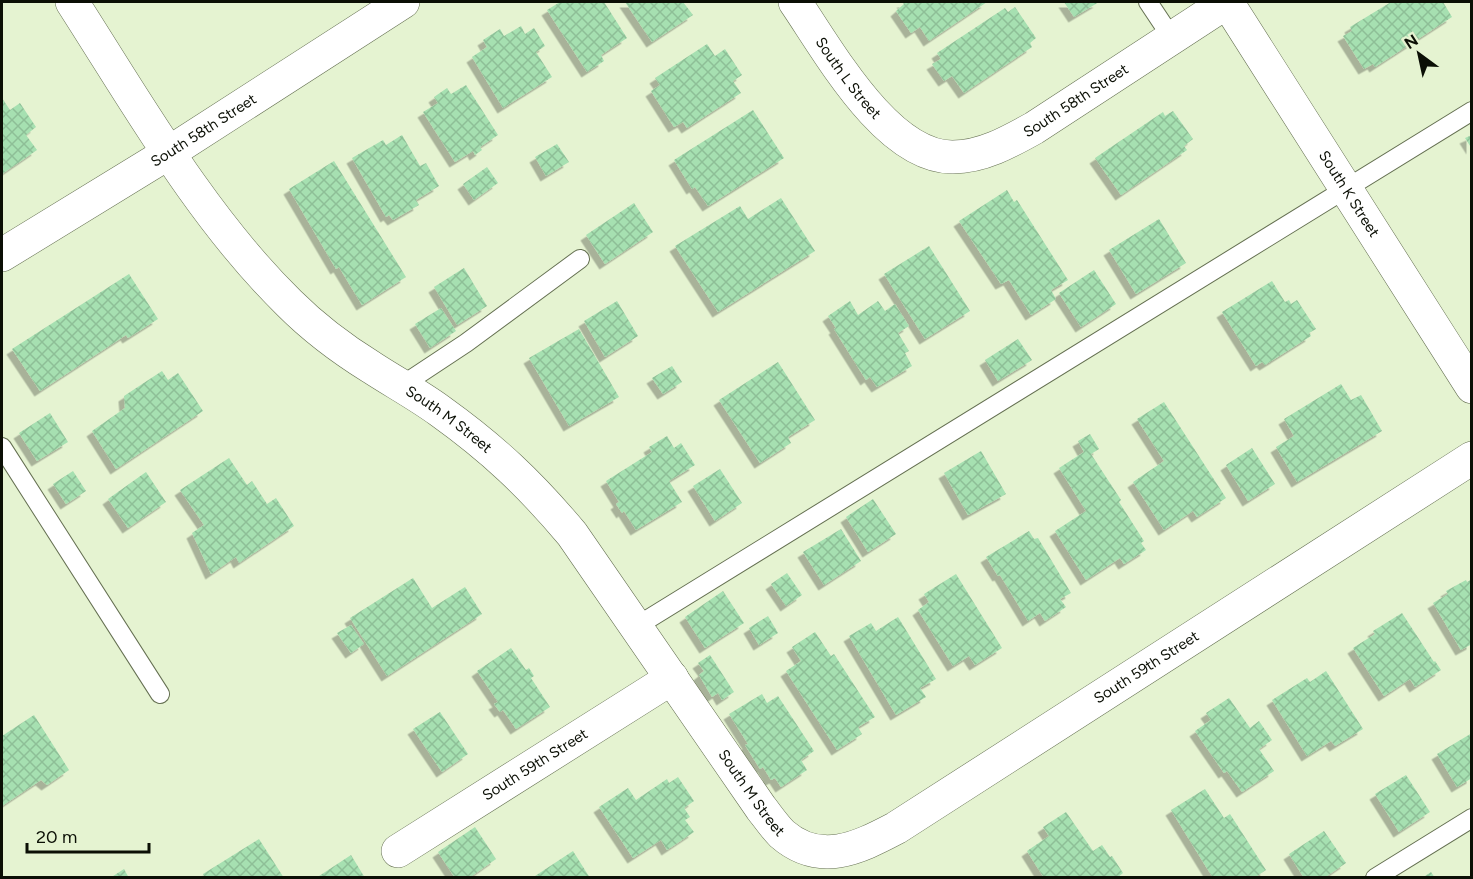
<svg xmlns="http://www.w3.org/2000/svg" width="1473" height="879" viewBox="0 0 1473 879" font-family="Figtree,sans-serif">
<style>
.building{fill:url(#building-cross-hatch);filter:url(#shadow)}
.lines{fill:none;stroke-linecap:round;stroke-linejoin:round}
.lane-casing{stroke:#657052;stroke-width:20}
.street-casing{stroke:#657052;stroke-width:34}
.lane{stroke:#fff;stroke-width:18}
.street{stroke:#fff;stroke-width:33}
.labels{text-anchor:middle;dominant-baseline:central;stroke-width:5;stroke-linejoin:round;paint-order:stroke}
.street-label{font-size:15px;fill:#0b0f05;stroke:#e5f3d1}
</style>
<defs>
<pattern id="building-cross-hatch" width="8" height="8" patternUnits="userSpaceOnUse" patternTransform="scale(1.5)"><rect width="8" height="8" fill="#a6e0b1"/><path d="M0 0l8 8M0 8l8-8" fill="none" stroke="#8ebf97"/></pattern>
<filter id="shadow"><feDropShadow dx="-5.5" dy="5.5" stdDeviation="0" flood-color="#0004"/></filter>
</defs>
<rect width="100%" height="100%" fill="#e5f3d1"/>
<path class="building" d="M 560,2 L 604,2 L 627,38 L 601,55 L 604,61 L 587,72 L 547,10 Z
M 625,2 L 683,2 L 693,15 L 652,42 Z
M 902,2 L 987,2 L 929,41 L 920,27 L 911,33 L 896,11 L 904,4 Z
M 1064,2 L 1099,2 L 1074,17 Z
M 1391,2 L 1443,2 L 1452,17 L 1375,67 L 1373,64 L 1364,69 L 1343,36 L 1352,31 L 1350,27 Z
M 1015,7 L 1036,38 L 1030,43 L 1032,47 L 964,93 L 952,76 L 944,81 L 932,64 L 941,59 L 937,53 L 1005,8 L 1008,12 Z
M 521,26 L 525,34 L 534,28 L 545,46 L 536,52 L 552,77 L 503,108 L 472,57 L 487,47 L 483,40 L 500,29 L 504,36 Z
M 707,44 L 715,56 L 725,49 L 742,75 L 733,81 L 741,93 L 687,128 L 683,122 L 674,127 L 651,91 L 660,85 L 655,78 Z
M 466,85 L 498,135 L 480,147 L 482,150 L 475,155 L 473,151 L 455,162 L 423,112 L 438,103 L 434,97 L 447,88 L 451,94 Z
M 2,98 L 10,110 L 20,103 L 36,127 L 26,135 L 37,150 L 2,174 Z
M 753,110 L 784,158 L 708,206 L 695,187 L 692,189 L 674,160 Z
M 1173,111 L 1193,139 L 1184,146 L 1187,150 L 1121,195 L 1095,158 L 1163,112 L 1165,116 Z
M 402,135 L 420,166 L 426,163 L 439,186 L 416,200 L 419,205 L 393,220 L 389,215 L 386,217 L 352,158 L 383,140 L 386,145 Z
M 1472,135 L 1472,149 L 1465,138 Z
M 557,144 L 569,162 L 546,176 L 535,157 Z
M 334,161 L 406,277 L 362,305 L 339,267 L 336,269 L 289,189 Z
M 487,167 L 498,183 L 474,200 L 463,184 Z
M 1007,190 L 1014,202 L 1017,200 L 1068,280 L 1051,290 L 1056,299 L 1031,315 L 1009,280 L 1001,284 L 959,221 Z
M 781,198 L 815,251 L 718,312 L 675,246 L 740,206 L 748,219 Z
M 634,203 L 653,232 L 605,264 L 586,235 Z
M 1159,219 L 1186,263 L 1136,294 L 1109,250 Z
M 929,246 L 970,311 L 925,339 L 884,274 Z
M 464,268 L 487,306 L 457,325 L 434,287 Z
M 1094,270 L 1116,304 L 1081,327 L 1059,293 Z
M 129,274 L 158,319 L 128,338 L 126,335 L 40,391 L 12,349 Z
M 1272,281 L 1285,302 L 1289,300 L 1291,304 L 1297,300 L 1316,329 L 1309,333 L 1311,336 L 1265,365 L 1262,362 L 1256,366 L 1222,312 Z
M 617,301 L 638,336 L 605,357 L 584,321 Z
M 850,301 L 858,315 L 878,301 L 885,311 L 895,304 L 909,326 L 898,333 L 909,351 L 905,353 L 912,366 L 877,387 L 870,377 L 866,380 L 834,329 L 836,328 L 828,316 Z
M 441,308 L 456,331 L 430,348 L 415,324 Z
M 579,329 L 619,397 L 569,426 L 529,358 Z
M 1018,339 L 1032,360 L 998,381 L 985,360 Z
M 778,362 L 815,420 L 788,437 L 791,443 L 760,463 L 719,400 Z
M 672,366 L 682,382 L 663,394 L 652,378 Z
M 162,371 L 168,380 L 178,373 L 203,411 L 116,469 L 92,431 L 125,408 L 124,396 Z
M 1341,384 L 1351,400 L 1361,395 L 1382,431 L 1297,482 L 1276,447 L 1294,436 L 1284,419 Z
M 1164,402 L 1226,498 L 1197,517 L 1193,511 L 1164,530 L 1133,482 L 1164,461 L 1137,419 Z
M 50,413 L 68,442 L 37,461 L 19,433 Z
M 1090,434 L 1099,449 L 1091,454 L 1121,500 L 1119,502 L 1144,541 L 1141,543 L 1146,550 L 1124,564 L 1120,558 L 1086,580 L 1055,531 L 1086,511 L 1059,468 L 1084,452 L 1078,441 Z
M 667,436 L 674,448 L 681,443 L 695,465 L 669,481 L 682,502 L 636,530 L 624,511 L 622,513 L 616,504 L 619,502 L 606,481 L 652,452 L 649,447 Z
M 1252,448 L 1275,484 L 1248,501 L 1226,465 Z
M 981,451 L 1006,494 L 968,515 L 944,473 Z
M 229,458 L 247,485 L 252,481 L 267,504 L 276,498 L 294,526 L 239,563 L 236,557 L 211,574 L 192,533 L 204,525 L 180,490 Z
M 720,469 L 742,503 L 715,521 L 693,486 Z
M 73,471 L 86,491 L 66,504 L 53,484 Z
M 146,472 L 166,502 L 128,528 L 108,499 Z
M 873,499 L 896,534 L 868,552 L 846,517 Z
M 841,529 L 861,561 L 824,585 L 803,552 Z
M 1029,531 L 1034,539 L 1038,538 L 1071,593 L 1060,599 L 1066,607 L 1045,621 L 1040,613 L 1028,621 L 1000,575 L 998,576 L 986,557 Z
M 787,573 L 802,595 L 786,606 L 771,584 Z
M 956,574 L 1002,648 L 975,665 L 969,656 L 953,666 L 918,610 L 929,602 L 924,594 Z
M 413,578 L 432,608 L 465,587 L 482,614 L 387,676 L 350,618 Z
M 1472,579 L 1472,644 L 1461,650 L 1433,603 L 1448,594 L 1446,591 L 1466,580 L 1467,582 Z
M 723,591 L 744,623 L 705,648 L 685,617 Z
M 1402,613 L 1434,662 L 1435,661 L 1441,670 L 1415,687 L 1410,679 L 1384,696 L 1353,648 L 1375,634 L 1373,631 Z
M 768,616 L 778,633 L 759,645 L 749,628 Z
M 898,617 L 936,679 L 920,688 L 926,697 L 896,715 L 849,636 L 871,623 L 876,631 Z
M 351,625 L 364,644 L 351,653 L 337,633 Z
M 815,632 L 831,656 L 834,654 L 875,717 L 858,727 L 862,734 L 837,750 L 786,671 L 801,661 L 792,647 Z
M 511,648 L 526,670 L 529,668 L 534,676 L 531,678 L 550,707 L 516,729 L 503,710 L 500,712 L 494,704 L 498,702 L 477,671 Z
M 710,655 L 734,692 L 722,700 L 718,693 L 712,697 L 699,675 L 704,671 L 698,663 Z
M 1326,671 L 1363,729 L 1335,746 L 1331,741 L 1307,756 L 1272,700 L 1307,678 L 1310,682 Z
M 762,694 L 767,703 L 778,696 L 814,751 L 801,760 L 807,770 L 781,787 L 775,778 L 771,780 L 763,767 L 760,769 L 745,745 L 748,744 L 729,714 Z
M 1229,698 L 1250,728 L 1259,721 L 1272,740 L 1259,749 L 1274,771 L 1242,792 L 1227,771 L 1224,773 L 1195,731 L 1211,720 L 1206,713 Z
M 440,712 L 468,754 L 442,772 L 413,729 Z
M 34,715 L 69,770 L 47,785 L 41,780 L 2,806 L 2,736 Z
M 1472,733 L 1472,778 L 1457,787 L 1437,754 Z
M 1406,775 L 1430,812 L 1399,832 L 1375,794 Z
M 678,777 L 694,801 L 684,808 L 690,817 L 685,820 L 694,832 L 667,850 L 661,840 L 633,858 L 599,807 L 628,788 L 636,800 L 667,779 L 669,783 Z
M 1205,789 L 1224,818 L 1230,814 L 1266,870 L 1254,878 L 1213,878 L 1171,810 Z
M 1066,812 L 1093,851 L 1102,845 L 1110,857 L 1112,856 L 1123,873 L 1117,878 L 1044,878 L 1027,851 L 1049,836 L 1043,827 Z
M 475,827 L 496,859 L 469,878 L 455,878 L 438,852 Z
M 1324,831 L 1346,863 L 1324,878 L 1304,878 L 1289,854 Z
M 259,839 L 284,878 L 205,878 L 203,874 Z
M 573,851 L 590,878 L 532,878 Z
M 351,855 L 365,878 L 316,878 Z
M 124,869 L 129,878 L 110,878 Z
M 1431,872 L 1435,878 L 1422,878 Z"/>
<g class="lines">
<defs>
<path id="lane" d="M 1148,2 L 1172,38
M 401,386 L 466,343 L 580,259
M 2,447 L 160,694
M 637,626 L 1472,111
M 1375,878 L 1472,818"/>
<g id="street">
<path id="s1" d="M 72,2 C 137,103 202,218 289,303 C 313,327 342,349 371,367 C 394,382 418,395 440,411 C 493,449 530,484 572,534 L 761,808 C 768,817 774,826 782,834 C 820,867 858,848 896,828 L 1472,458"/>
<path id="s2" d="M 795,2 C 828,50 887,158 953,157 C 982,157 1009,142 1034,128 L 1227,2 L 1472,387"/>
<path id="s3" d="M 2,255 L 170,152 L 403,2"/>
<path id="s4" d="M 398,851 L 672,678"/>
</g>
</defs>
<use href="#lane" class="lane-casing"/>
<use href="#street" class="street-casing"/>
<use href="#lane" class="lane"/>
<use href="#street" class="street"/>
</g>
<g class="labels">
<g class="street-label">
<text stroke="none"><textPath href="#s2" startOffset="93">South L Street</textPath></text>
<text stroke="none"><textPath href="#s2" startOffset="366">South 58th Street</textPath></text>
<text stroke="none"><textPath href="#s3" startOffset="237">South 58th Street</textPath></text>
<text stroke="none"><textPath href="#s2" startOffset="774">South K Street</textPath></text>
<text stroke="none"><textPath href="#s1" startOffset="570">South M Street</textPath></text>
<text stroke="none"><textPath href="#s1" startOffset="1526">South 59th Street</textPath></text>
<text stroke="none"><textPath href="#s4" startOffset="162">South 59th Street</textPath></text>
<text stroke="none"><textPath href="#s1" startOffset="1054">South M Street</textPath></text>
</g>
</g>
<rect width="1473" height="879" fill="none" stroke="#0b0f05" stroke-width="6"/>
<g transform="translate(1419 54) rotate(327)" stroke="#e5f3d1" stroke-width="4.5" paint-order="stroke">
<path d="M0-4.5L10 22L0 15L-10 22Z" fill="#0b0f05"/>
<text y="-9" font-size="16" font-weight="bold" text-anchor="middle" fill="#0b0f05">N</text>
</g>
<path d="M27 843v9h122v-9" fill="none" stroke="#0b0f05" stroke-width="3"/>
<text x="36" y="843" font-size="18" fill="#0b0f05" stroke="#e5f3d1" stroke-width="4.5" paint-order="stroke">20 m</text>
</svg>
